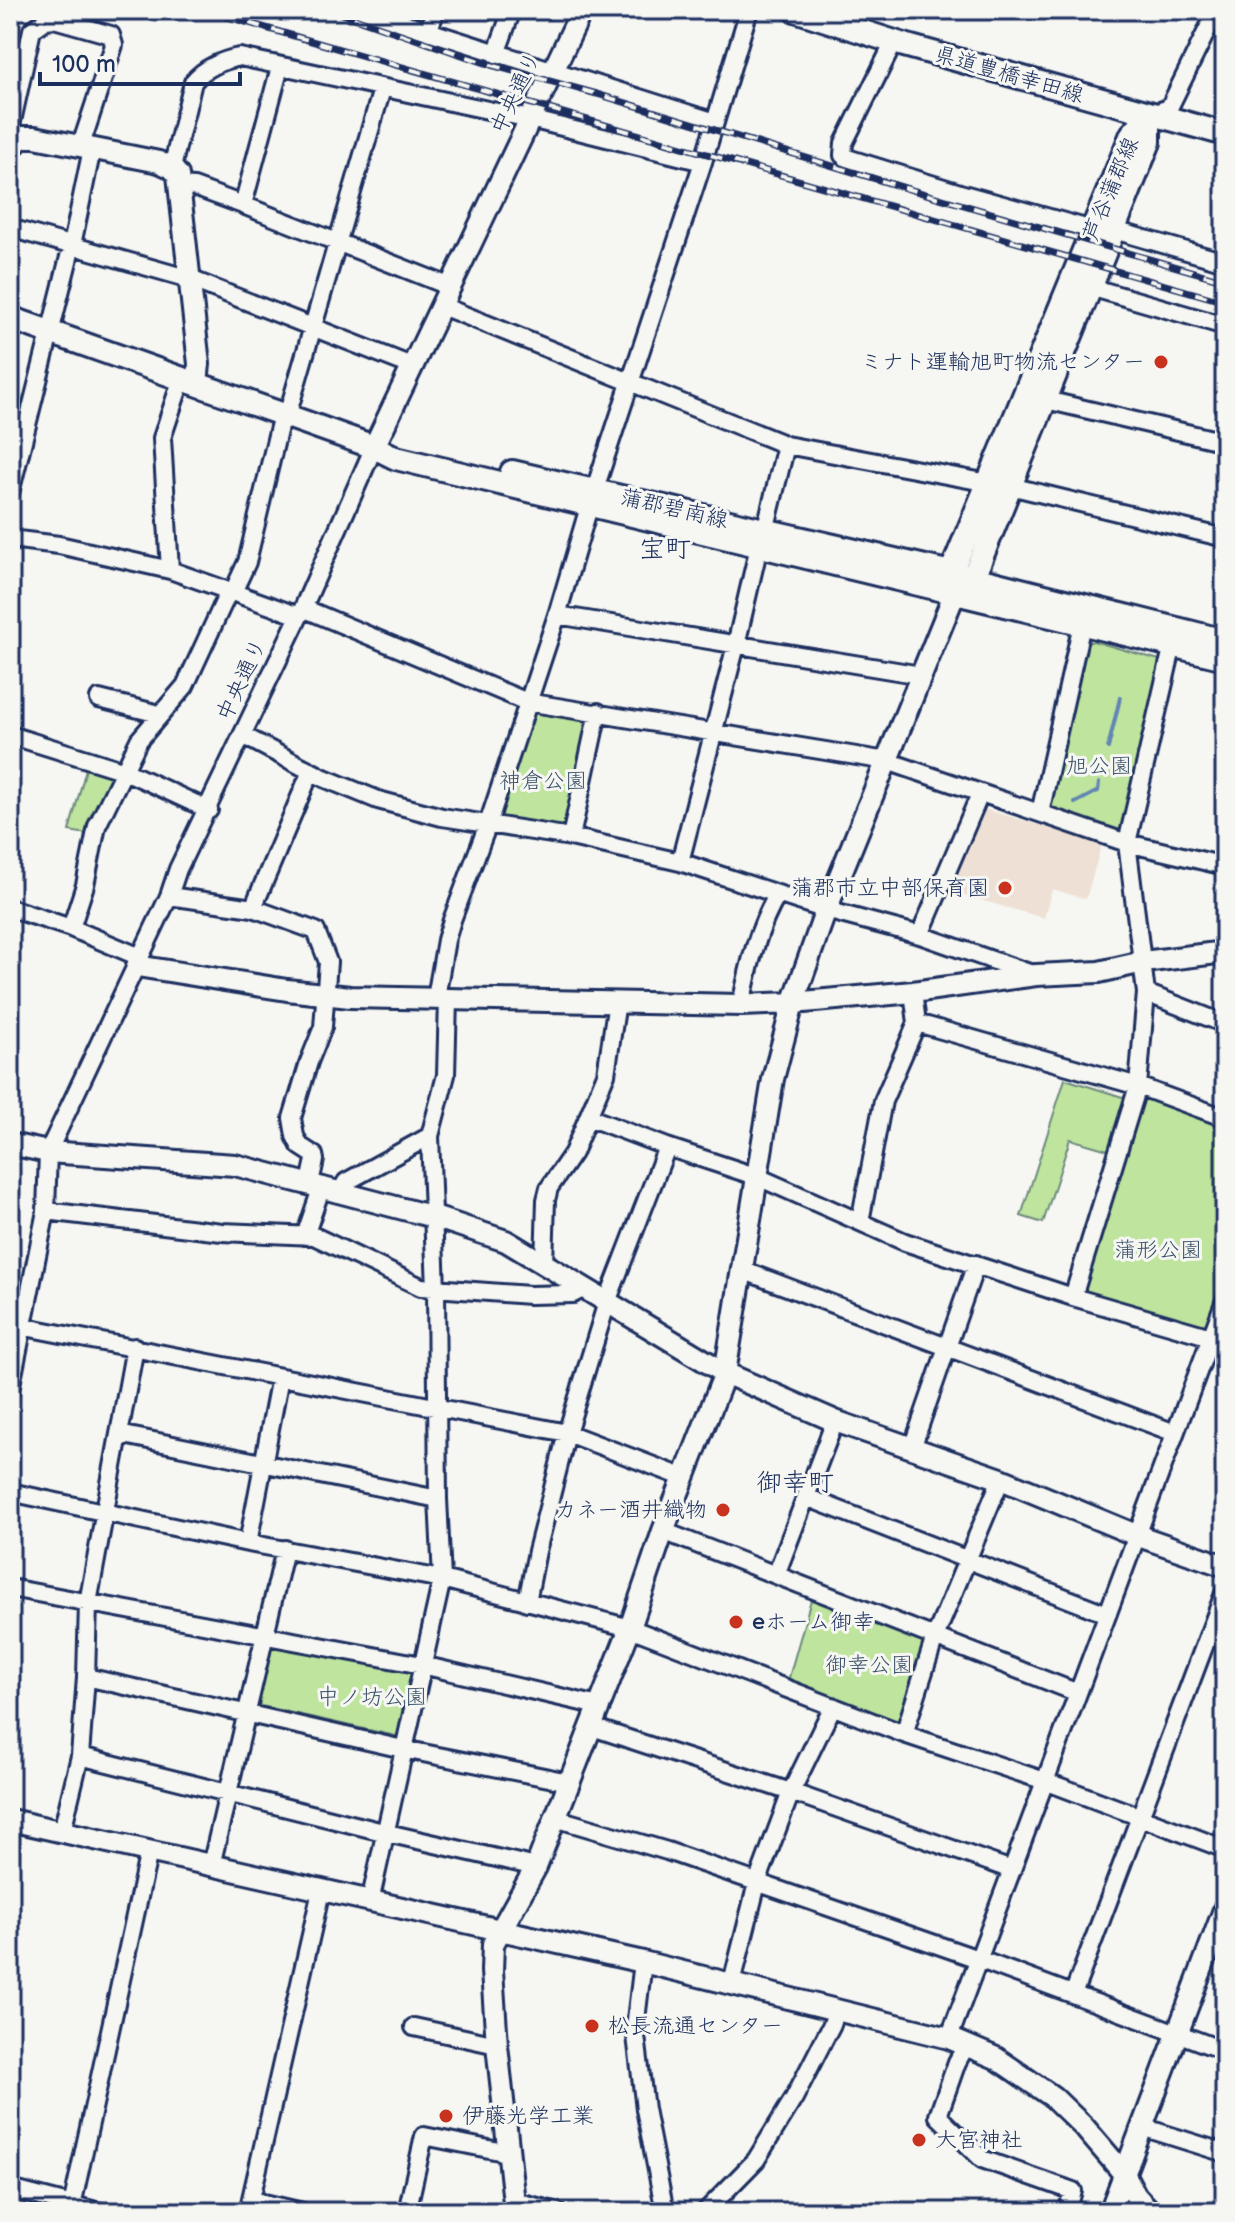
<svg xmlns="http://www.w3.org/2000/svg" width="1235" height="2222" viewBox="0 0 1235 2222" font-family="'Balsamiq Sans','Klee One',sans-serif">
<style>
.built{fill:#eee0d4}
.green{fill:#bfe49e;stroke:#6d8a7e;stroke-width:2}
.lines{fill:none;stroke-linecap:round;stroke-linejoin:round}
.stream{stroke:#6286b3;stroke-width:4}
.minor-casing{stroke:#1b2f5e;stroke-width:22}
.tertiary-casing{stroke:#1b2f5e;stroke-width:26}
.secondary-casing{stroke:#1b2f5e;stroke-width:28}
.minor{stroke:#f6f6f2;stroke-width:16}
.tertiary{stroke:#f6f6f2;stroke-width:20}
.secondary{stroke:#f6f6f2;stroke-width:22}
.rail-casing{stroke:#1b2f5e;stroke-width:7}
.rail{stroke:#f6f6f2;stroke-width:4;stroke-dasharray:12;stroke-linecap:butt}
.poi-dot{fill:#c8321e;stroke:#f6f6f2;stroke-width:3}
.labels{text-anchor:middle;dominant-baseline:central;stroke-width:6;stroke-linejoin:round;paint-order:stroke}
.street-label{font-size:22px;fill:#1b2f5e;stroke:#f6f6f2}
.poi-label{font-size:22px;fill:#1b2f5e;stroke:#f6f6f2;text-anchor:start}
.park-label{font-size:22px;fill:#3c536b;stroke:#f6f6f2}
.quarter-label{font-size:26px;fill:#1b2f5e;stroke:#f6f6f2}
</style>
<rect width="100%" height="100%" fill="#f6f6f2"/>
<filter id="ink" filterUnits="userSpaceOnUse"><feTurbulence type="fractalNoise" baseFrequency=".0125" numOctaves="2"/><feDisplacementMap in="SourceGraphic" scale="16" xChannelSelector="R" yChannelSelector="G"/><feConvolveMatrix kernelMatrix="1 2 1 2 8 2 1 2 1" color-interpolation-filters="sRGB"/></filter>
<g filter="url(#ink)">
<path class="built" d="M 984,809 L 1102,843 L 1086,899 L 1052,889 L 1044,918 L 946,890 Z"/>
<path class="green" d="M 1093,641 L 1163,661 L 1125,828 L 1118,832 L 1049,806 L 1087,643 Z
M 533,710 L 586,717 L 589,722 L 566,826 L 562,829 L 505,817 L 500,813 Z
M 87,765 L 126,777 L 92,835 L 69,831 Z
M 1065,1079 L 1132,1100 L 1115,1152 L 1070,1139 L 1043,1223 L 1021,1216 Z
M 1138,1086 L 1225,1118 L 1225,1300 L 1211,1337 L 1073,1297 Z
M 814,1589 L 935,1637 L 904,1734 L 786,1688 Z
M 273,1647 L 411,1671 L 412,1677 L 400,1733 L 396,1736 L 261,1706 L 256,1701 L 268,1650 Z"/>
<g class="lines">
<path class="stream" d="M 1108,748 L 1120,698
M 1075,803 L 1098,791 L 1099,783"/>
<defs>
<path id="minor" d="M 362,10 L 715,122
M 428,32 L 436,10
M 894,42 L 844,143 L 843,155 L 847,158 L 960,193 L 1093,230
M 10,45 L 20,51 L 16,67
M 496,54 L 512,10
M 1149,115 L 1169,108 L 1217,10
M 13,143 L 11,126 L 32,30 L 46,20 L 54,19 L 111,35 L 114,45 L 81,145
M 172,168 L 193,82 C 204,68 223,60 240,57 L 530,119 L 703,162
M 180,186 L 194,187 L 243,205 L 451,287
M 243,205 L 280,67
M 10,228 L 190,279 L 414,367
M 1114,230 L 1225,262
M 1090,287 L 1225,326
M 442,306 L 786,445 L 989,483
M 1046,400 L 1225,442
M 287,416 L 382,89
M 1010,486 L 1225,538
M 10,493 L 72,245 L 92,149
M 765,531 L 786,445
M 10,539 L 59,545 L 170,570 L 299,616
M 170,570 L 162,438 L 182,378
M 233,592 L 247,562 L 282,414
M 303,608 L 527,702 L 887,761 L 1127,843 L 1225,866
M 557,615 L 921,675
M 99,699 L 159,714
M 10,735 L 125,771 L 209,810
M 242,735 L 324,778 L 378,800 L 442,817 L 571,837 L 680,862 L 826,910 L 920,935 L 1035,975
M 1040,813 L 1082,624
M 571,837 L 598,712
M 680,862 L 736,645 L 759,546
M 169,896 L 253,908 L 311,771
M 10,908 L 71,928 L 140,957
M 253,908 L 316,931 L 328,962 L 323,1027 L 309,1062 L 292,1118 L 295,1136 L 300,1146 L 314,1155 L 315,1160 L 310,1183
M 71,928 L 85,885 L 97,826 L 139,740 L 185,686 L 229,591
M 920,935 L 980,794
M 913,992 L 917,1023 L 1138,1086 L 1225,1118
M 1146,993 L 1225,1024
M 436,998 L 446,940 L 452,920 L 488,824 L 557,615 L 589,507 L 703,162 L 749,10
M 741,1005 C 749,966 757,929 778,894
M 588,1117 L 667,1147
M 341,1191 L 346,1182 L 430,1136
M 46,1211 L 222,1232 L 314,1236 L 421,1287 L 530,1295 L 573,1294 L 584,1288
M 860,1222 L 883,1101 L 917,1023
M 305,1236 L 322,1186
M 544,1264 L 546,1200 L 549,1188 L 573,1153 L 606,1074 L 617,1002
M 742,1270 L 1175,1433
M 1073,1297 L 1138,1086 L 1146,993 L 1127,843 L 1173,644
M 10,1324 L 567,1433 L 685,1478
M 10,1390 L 46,1211 L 48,1152 L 169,896 L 178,869 L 303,608 L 374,447
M 119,1434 L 438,1499
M 912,1448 L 976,1264
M 10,1492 L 248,1543 L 442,1579 L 630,1628 L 904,1734 L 1045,1781 L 1225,1849
M 806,1497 L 1107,1614
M 663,1531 L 1078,1693
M 248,1543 L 280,1377
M 776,1575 L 835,1421
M 10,1588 L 422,1665 L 599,1706
M 527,1602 L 537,1551 L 567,1433 L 607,1302 L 667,1147 L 758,1177 L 905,1242 L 1073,1297 L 1211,1337 L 1225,1344
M 86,1677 L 403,1749 L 569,1782
M 592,1727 L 791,1792 L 1012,1870
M 904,1734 L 935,1637 L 1001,1479
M 80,1756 L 387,1833 L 536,1867
M 555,1818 L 667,1851 L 978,1959 L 1225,2051
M 62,1831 L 80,1756 L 86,1677 L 88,1603 L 135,1347
M 211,1866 L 285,1549
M 370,1902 L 442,1579 L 438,1499 L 436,1289 L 430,1136 L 446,1075 L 448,999
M 643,1962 L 635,2028 L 645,2109 L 665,2212
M 732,1983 L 757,1883 L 791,1792 L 833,1706
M 1074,1992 L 1225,1591
M 414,2027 L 497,2045
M 949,2038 L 1225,1300
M 966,2046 L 957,2062 L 938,2116 L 982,2159 L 1073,2191 L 1067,2212
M 1142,2127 L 1225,2153
M 10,2189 L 100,2212
M 251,2200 L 303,2212
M 514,2201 L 558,2212
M 72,2206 L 149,1851
M 248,2212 L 321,1891
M 407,2212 L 424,2136 L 509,2153
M 705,2212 L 756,2160 L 794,2098 L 832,2024 L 837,2009"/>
<path id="tertiary" d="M 10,149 L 22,137 L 35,137 L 159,162 L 172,168 L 178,175 L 199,364 L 197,383
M 374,447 L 582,10
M 137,966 L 287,990 L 350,997 L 741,1005 L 793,1003 L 913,992 L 1036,975 L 1099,972 L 1143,962 L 1225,952
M 10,1144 L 48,1152 L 235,1165 L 434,1217 L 506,1241 L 725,1373 L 835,1421 L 1001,1479 L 1136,1535 L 1225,1566
M 10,1820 L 643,1962 L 949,2038 L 996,2058 L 1053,2097 L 1084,2127 L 1125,2175 L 1136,2196 L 1151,2212
M 515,2212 L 497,2045 L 492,1971 L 493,1944 L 536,1867 L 630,1628 L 663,1531 L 725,1373 L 773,1079 L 793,1003 L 826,910 L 954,595
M 1110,2212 L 1225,1907"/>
<path id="secondary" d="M 795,10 L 904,45 L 1225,134
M 10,318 L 287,416 L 374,447 L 396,458 L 1225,658
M 512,472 L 973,578 L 1225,641
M 953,585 L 951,573 L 1132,134 L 1149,115
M 964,586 L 973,578 L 1149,142 L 1149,115"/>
</defs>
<use href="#minor" class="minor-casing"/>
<use href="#tertiary" class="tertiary-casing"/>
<use href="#secondary" class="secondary-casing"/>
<use href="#minor" class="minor"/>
<use href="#tertiary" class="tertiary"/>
<use href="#secondary" class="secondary"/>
<defs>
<path id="rail" d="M 203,10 L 1225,302
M 331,10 L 491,65 L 597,94 L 905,188 L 1225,281"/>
</defs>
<use href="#rail" class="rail-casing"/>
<use href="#rail" class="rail"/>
</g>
</g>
<g class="poi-dot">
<circle cx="1161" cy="362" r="8"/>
<circle cx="1005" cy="888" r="8"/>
<circle cx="723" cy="1510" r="8"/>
<circle cx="736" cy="1622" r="8"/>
<circle cx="592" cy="2026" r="8"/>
<circle cx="446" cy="2116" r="8"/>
<circle cx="919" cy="2140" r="8"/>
</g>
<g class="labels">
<g class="street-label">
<text transform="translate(1009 75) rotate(16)">県道豊橋幸田線</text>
<text transform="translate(516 93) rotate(-65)">中央通り</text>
<text transform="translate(1111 189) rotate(-67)">芦谷蒲郡線</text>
<text transform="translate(674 509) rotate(13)">蒲郡碧南線</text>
<text transform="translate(242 680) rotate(-65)">中央通り</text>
</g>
<g class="poi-label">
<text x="1145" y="362" text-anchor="end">ミナト運輸旭町物流センター</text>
<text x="989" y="888" text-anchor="end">蒲郡市立中部保育園</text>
<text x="707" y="1510" text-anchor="end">カネー酒井織物</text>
<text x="752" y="1622">eホーム御幸</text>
<text x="608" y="2026">松長流通センター</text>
<text x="462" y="2116">伊藤光学工業</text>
<text x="935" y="2140">大宮神社</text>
</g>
<g class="park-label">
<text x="1099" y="766">旭公園</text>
<text x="543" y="781">神倉公園</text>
<text x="1158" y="1250">蒲形公園</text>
<text x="869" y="1665">御幸公園</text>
<text x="372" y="1697">中ノ坊公園</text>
</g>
<g class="quarter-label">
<text x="665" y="549">宝町</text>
<text x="795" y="1483">御幸町</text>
</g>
</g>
<rect width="1235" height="2222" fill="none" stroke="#f6f6f2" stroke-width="40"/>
<rect x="20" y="20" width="1195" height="2182" fill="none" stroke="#1b2f5e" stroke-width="3" filter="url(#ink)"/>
<path d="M40 72v12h200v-12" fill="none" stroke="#1b2f5e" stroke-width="4"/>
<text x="52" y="72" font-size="24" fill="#1b2f5e" stroke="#f6f6f2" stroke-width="6" paint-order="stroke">100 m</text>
</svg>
